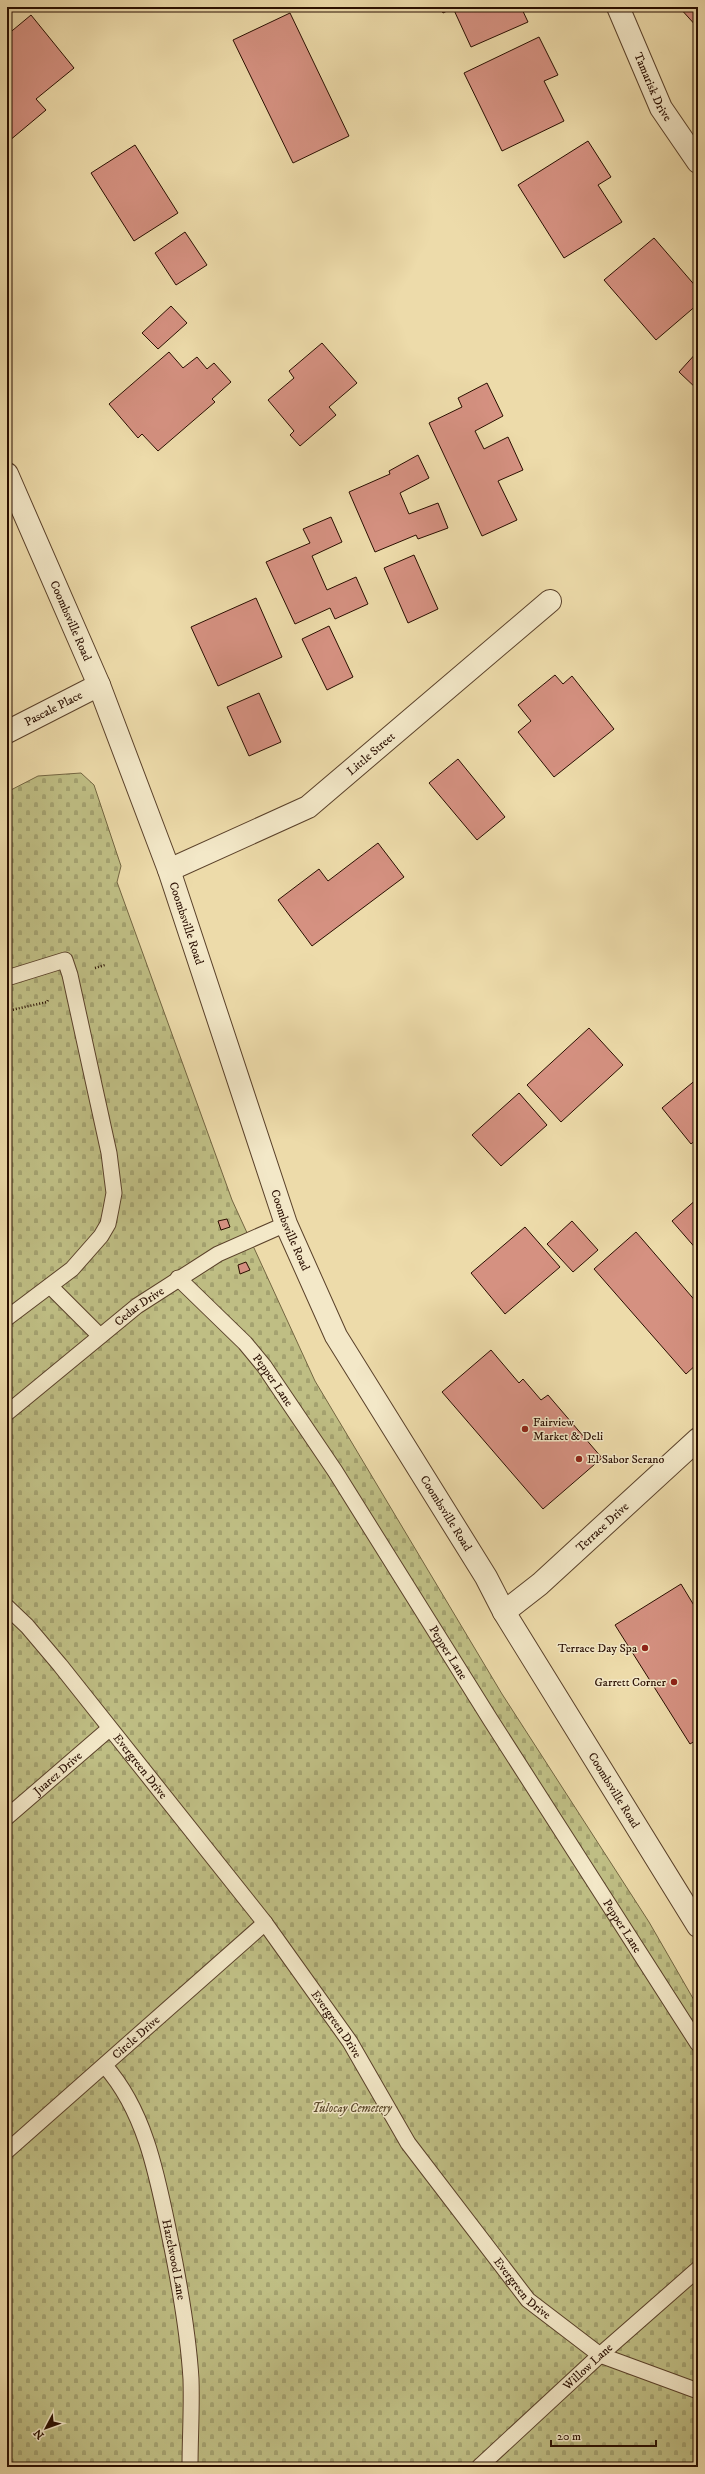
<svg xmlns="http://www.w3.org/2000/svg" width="705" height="2474" viewBox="0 0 705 2474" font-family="'IM FELL DW Pica',serif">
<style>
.cemetery{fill:url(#cemetery-stones);stroke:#746642}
.building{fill:#d59181;stroke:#290e00}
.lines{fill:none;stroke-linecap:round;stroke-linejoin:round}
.service-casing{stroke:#5a412a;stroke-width:17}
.minor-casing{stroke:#5a412a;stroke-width:24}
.tertiary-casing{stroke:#5a412a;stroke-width:24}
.path{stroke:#290e00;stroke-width:2.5;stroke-dasharray:1 2;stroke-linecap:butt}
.service{stroke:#f3e8c8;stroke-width:15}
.minor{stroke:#f3e8c8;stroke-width:22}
.tertiary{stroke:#f3e8c8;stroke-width:22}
.poi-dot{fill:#8f2418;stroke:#f3e8c8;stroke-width:1.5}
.labels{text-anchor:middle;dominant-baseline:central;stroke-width:3;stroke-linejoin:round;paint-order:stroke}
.street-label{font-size:12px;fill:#290e00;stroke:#f3e8c8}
.poi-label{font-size:12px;fill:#290e00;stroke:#f3e8c8;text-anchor:start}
.park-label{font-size:12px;font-style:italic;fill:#5e4c2e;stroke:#f3e8c8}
</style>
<defs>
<pattern id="cemetery-stones" width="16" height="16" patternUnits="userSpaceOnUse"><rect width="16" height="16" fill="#bfbe84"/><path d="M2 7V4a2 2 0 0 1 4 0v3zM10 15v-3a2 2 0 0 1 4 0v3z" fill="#a4a270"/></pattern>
</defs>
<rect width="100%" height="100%" fill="#eddbaa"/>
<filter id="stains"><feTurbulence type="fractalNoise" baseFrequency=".005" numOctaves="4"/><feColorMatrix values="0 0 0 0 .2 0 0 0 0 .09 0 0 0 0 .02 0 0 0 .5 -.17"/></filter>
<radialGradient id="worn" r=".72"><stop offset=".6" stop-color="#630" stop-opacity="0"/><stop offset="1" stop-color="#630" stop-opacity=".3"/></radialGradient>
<path class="cemetery" d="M 81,773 L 94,785 L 121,866 L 117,882 L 232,1200 L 315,1381 L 502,1694 L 649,1922 L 698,2007 L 698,2467 L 7,2467 L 7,792 L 38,776 Z"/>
<path class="building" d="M 440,7 L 521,7 L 528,22 L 471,47 L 453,8 L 443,13 Z
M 679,7 L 698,7 L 698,28 Z
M 290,13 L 349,136 L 293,163 L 233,40 Z
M 31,15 L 74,68 L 36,99 L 46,110 L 9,141 L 7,138 L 7,35 Z
M 539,37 L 558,75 L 544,81 L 564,121 L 502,151 L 464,73 Z
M 588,141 L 611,177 L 598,185 L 622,222 L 564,258 L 518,185 Z
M 135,145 L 178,213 L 134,241 L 91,173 Z
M 185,232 L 207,265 L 176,285 L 155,253 Z
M 654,238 L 698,289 L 698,304 L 656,340 L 604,280 Z
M 171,306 L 187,323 L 158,349 L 142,333 Z
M 322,343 L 357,383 L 329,407 L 336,415 L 300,446 L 290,435 L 294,431 L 268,400 L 294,378 L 289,371 Z
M 698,351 L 698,390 L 679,372 Z
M 169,352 L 183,368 L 197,357 L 207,369 L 214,363 L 231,382 L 212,399 L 215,402 L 158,451 L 142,434 L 138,438 L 109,404 Z
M 487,383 L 503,416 L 475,431 L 484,449 L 508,437 L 523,470 L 498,481 L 517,520 L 482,536 L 429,423 L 462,407 L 458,398 Z
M 418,455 L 429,478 L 400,493 L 409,514 L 438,503 L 448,528 L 418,539 L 416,535 L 375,552 L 349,492 L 390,474 L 389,471 Z
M 331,517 L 342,542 L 312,556 L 327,590 L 356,577 L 368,604 L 335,619 L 330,608 L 295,624 L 266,562 L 310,543 L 303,529 Z
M 414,555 L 438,609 L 408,623 L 384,568 Z
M 256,598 L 282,657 L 218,686 L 191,627 Z
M 329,626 L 353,677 L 327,690 L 302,639 Z
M 555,675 L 563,684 L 572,676 L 614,729 L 554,777 L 518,732 L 531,721 L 518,705 Z
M 259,693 L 281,742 L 249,756 L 227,707 Z
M 458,759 L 505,817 L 477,840 L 429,783 Z
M 378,843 L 404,877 L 312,946 L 278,900 L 319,869 L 328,881 Z
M 589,1028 L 623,1065 L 561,1122 L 527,1085 Z
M 698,1078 L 698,1138 L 691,1144 L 662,1108 Z
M 519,1093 L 547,1125 L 501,1166 L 472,1135 Z
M 698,1198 L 698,1251 L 672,1221 Z
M 227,1219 L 230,1227 L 221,1230 L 218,1221 Z
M 572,1221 L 598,1250 L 573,1272 L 547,1244 Z
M 525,1227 L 560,1267 L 505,1314 L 471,1273 Z
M 636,1232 L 698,1304 L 698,1363 L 686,1374 L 594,1269 Z
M 246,1262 L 250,1270 L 240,1274 L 238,1265 Z
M 491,1350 L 519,1383 L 523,1379 L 541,1400 L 548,1395 L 602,1458 L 543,1509 L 442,1392 Z
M 681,1584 L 698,1612 L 698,1739 L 690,1744 L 615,1625 Z"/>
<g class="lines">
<defs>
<g id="service">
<path d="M 7,978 L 65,960 L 70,975 L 109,1153 L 114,1193 L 111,1209 L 108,1224 L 101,1236 L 72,1269 L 7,1318"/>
<path id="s1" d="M 178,1278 L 245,1343 L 264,1366 L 335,1471 L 490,1719 L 698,2044"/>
<path d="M 50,1286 L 100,1336"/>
<path id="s2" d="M 7,1413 L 137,1306 L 218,1254 L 286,1224"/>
<path id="s3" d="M 7,1607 L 27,1626 L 60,1665 L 265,1923 L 350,2042 L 408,2143 L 528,2300 L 600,2355 L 698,2391"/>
<path id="s4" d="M 7,1817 L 109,1729"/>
<path id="s5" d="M 105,2066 C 145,2111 157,2175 169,2233 C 179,2281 188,2330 191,2379 C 192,2408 190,2438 190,2467"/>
<path id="s6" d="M 7,2151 L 265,1923"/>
<path id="s7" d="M 479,2467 L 600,2355 L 698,2269"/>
</g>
<g id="minor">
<path id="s8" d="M 618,7 L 661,108 L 698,162"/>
<path id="s9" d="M 7,732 L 99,685"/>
<path id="s10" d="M 169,870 L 308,807 L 550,601"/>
</g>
<g id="tertiary">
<path id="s11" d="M 7,474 L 99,685 L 169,870 L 286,1224 L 336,1336 L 486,1577 L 504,1612 L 698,1926"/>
<path id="s12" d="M 504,1612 L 540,1584 L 698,1439"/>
</g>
</defs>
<use href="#service" class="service-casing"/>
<use href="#minor" class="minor-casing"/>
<use href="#tertiary" class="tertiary-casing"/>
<path class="path" d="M 95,968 L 105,965
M 7,1011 L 47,1002 L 48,1000"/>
<use href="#service" class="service"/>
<use href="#minor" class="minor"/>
<use href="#tertiary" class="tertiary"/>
</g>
<g class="poi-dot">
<circle cx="525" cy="1429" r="4"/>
<circle cx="579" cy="1459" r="4"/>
<circle cx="645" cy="1648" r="4"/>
<circle cx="674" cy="1682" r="4"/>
</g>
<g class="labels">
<g class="street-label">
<text stroke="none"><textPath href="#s8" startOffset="87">Tamarisk Drive</textPath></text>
<text stroke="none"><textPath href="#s11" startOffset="160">Coombsville Road</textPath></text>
<text stroke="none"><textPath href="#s9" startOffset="52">Pascale Place</textPath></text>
<text stroke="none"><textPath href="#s10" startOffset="235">Little Street</textPath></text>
<text stroke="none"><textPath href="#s11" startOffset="484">Coombsville Road</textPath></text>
<text stroke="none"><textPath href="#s11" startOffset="808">Coombsville Road</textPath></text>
<text stroke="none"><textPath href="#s2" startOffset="170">Cedar Drive</textPath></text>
<text stroke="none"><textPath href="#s1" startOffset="140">Pepper Lane</textPath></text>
<text stroke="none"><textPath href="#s11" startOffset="1132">Coombsville Road</textPath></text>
<text stroke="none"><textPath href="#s12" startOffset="130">Terrace Drive</textPath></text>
<text stroke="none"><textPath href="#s1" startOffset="464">Pepper Lane</textPath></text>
<text stroke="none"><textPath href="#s3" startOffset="208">Evergreen Drive</textPath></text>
<text stroke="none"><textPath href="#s4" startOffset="67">Juarez Drive</textPath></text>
<text stroke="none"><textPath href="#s11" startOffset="1456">Coombsville Road</textPath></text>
<text stroke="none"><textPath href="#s1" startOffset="788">Pepper Lane</textPath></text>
<text stroke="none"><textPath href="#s3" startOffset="532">Evergreen Drive</textPath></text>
<text stroke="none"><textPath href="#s6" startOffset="172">Circle Drive</textPath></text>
<text stroke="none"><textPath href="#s5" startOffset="208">Hazelwood Lane</textPath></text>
<text stroke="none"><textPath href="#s3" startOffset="856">Evergreen Drive</textPath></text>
<text stroke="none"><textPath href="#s7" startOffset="148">Willow Lane</textPath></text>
</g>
<g class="poi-label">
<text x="533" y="1422">Fairview<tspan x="533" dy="14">Market &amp; Deli</tspan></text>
<text x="587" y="1459">El Sabor Serano</text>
<text x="637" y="1648" text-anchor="end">Terrace Day Spa</text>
<text x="666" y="1682" text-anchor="end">Garrett Corner</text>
</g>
<g class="park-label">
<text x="352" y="2108">Tulocay Cemetery</text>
</g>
</g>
<rect width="705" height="2474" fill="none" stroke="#eddbaa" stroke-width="24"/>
<rect x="8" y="8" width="689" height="2458" fill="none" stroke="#290e00" stroke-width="2"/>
<rect x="12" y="12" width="681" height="2450" fill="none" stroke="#290e00"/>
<g transform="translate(46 2428) rotate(229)" stroke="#f3e8c8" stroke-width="3" paint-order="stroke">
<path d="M0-3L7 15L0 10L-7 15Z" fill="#290e00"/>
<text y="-6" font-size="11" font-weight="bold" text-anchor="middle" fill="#290e00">N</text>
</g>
<path d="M551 2440v6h105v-6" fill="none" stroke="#290e00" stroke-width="2"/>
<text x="557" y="2440" font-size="12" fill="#290e00" stroke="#f3e8c8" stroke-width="3" paint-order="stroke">20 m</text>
<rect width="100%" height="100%" filter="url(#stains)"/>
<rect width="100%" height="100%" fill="url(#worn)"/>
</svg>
